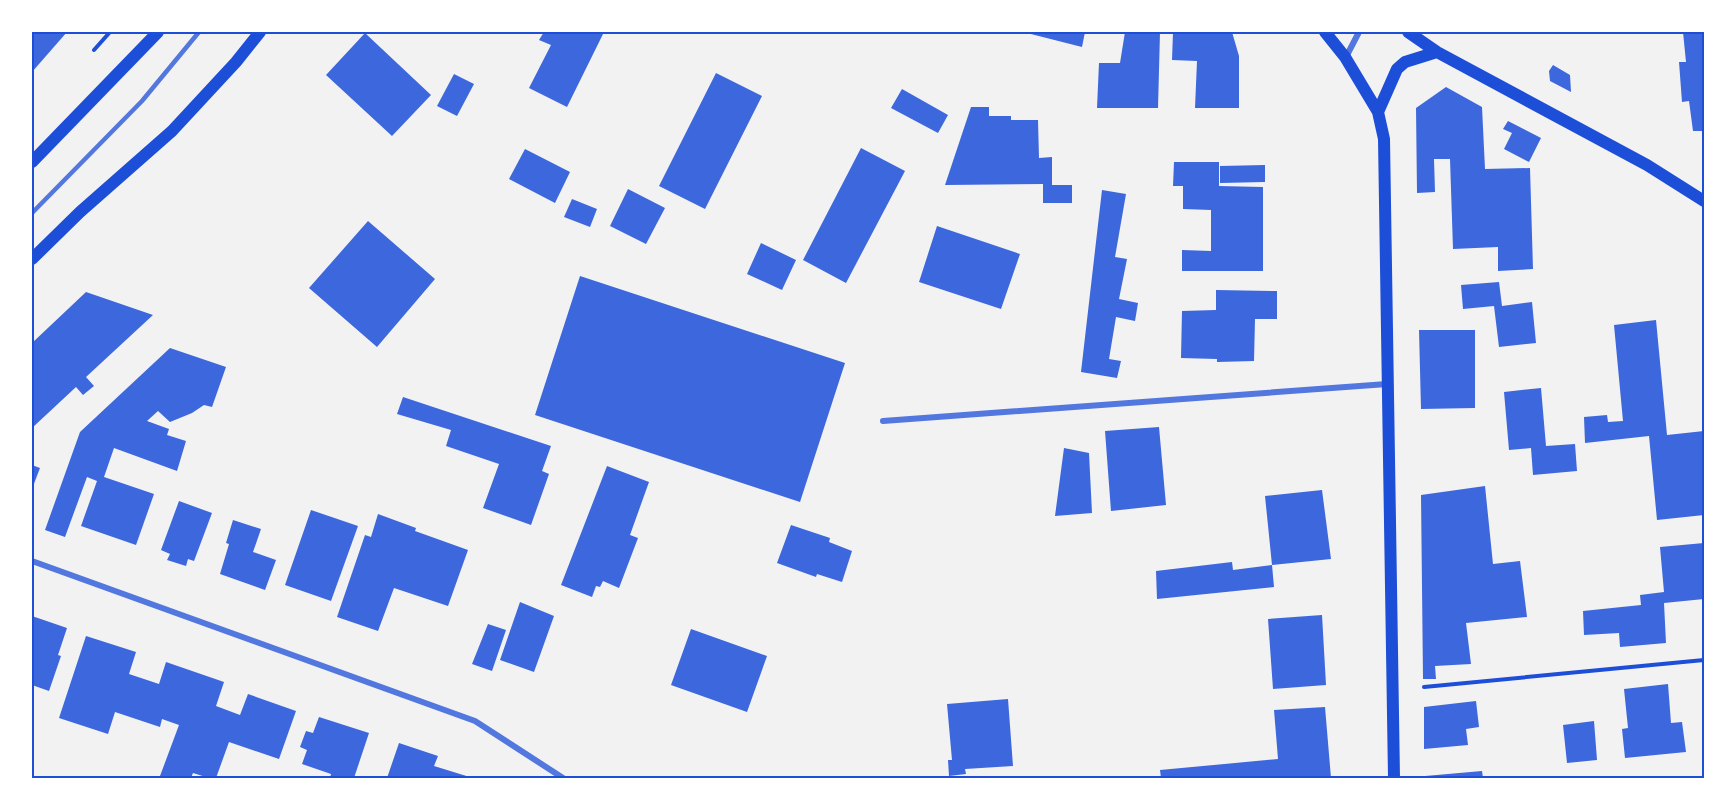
<svg xmlns="http://www.w3.org/2000/svg" width="1736" height="810" viewBox="0 0 1736 810" font-family="'DM Sans',sans-serif">
<style>
.building{fill:#3d67dc}
.lines{fill:none;stroke-linecap:round;stroke-linejoin:round}
.path{stroke:#1d4ed8;stroke-width:4}
.service{stroke:#5277de;stroke-width:4.5}
.minor{stroke:#5277de;stroke-width:6}
.secondary{stroke:#1d4ed8;stroke-width:12}
.neatline{fill:none;stroke:#1d4ed8;stroke-width:2}
</style>
<rect width="100%" height="100%" fill="#f2f2f2"/>
<path class="building" d="M 32,32 L 67,32 L 32,72 Z
M 544,32 L 553,32 L 557,33 L 558,32 L 604,32 L 567,107 L 529,88 L 551,45 L 539,40 Z
M 1023,32 L 1085,32 L 1082,47 Z
M 1125,32 L 1160,32 L 1158,108 L 1097,108 L 1099,63 L 1120,63 Z
M 1173,32 L 1232,32 L 1239,56 L 1239,108 L 1195,108 L 1197,61 L 1172,60 Z
M 1683,32 L 1704,32 L 1704,131 L 1693,131 L 1689,101 L 1682,102 L 1679,62 L 1686,62 Z
M 365,33 L 431,95 L 392,136 L 326,75 Z
M 1553,65 L 1570,75 L 1571,92 L 1550,81 L 1549,71 Z
M 716,73 L 762,96 L 705,209 L 659,186 Z
M 454,74 L 474,84 L 457,116 L 437,106 Z
M 1446,87 L 1482,107 L 1485,169 L 1530,168 L 1533,269 L 1498,271 L 1498,247 L 1453,249 L 1450,159 L 1434,159 L 1435,192 L 1417,193 L 1416,108 Z
M 902,89 L 948,115 L 938,133 L 891,108 Z
M 971,107 L 989,107 L 989,116 L 1011,116 L 1011,120 L 1038,120 L 1039,158 L 1052,157 L 1052,185 L 1072,185 L 1072,203 L 1043,203 L 1043,184 L 945,185 Z
M 1508,121 L 1541,138 L 1529,162 L 1504,149 L 1512,133 L 1503,129 Z
M 861,148 L 905,171 L 846,283 L 803,260 Z
M 525,149 L 570,172 L 555,203 L 509,179 Z
M 1174,162 L 1219,162 L 1219,186 L 1263,187 L 1263,271 L 1182,271 L 1182,250 L 1211,251 L 1211,210 L 1183,209 L 1183,186 L 1173,186 Z
M 1265,165 L 1265,182 L 1220,183 L 1220,166 Z
M 628,189 L 665,208 L 646,244 L 610,226 Z
M 1102,190 L 1126,194 L 1115,257 L 1127,259 L 1119,299 L 1138,303 L 1135,321 L 1116,317 L 1109,359 L 1121,361 L 1117,378 L 1081,372 Z
M 572,199 L 597,209 L 590,227 L 564,217 Z
M 368,221 L 435,279 L 377,347 L 309,288 Z
M 937,226 L 1020,254 L 1001,309 L 919,282 Z
M 761,243 L 796,260 L 782,290 L 747,274 Z
M 580,276 L 845,363 L 800,502 L 535,415 Z
M 1499,282 L 1502,306 L 1532,302 L 1536,343 L 1499,347 L 1494,306 L 1463,309 L 1461,285 Z
M 1216,290 L 1277,291 L 1277,319 L 1255,319 L 1254,361 L 1217,362 L 1217,359 L 1181,358 L 1182,311 L 1216,310 Z
M 86,292 L 153,315 L 86,377 L 94,386 L 83,395 L 76,387 L 32,428 L 32,343 Z
M 1656,320 L 1667,435 L 1704,431 L 1704,515 L 1657,520 L 1649,436 L 1585,443 L 1584,417 L 1607,415 L 1608,422 L 1623,421 L 1614,325 Z
M 1419,330 L 1475,330 L 1475,408 L 1421,409 Z
M 170,348 L 226,367 L 212,407 L 204,405 L 192,413 L 170,422 L 158,411 L 147,421 L 169,429 L 167,435 L 186,441 L 177,471 L 114,448 L 104,477 L 154,494 L 136,545 L 81,526 L 97,481 L 87,477 L 65,537 L 45,530 L 80,432 Z
M 1541,388 L 1546,446 L 1575,444 L 1577,471 L 1533,475 L 1531,448 L 1509,450 L 1504,392 Z
M 403,397 L 551,446 L 542,471 L 549,474 L 531,525 L 483,508 L 499,464 L 446,446 L 451,430 L 397,414 Z
M 1159,427 L 1166,505 L 1111,511 L 1105,431 Z
M 1064,448 L 1089,453 L 1092,513 L 1055,516 Z
M 32,465 L 40,468 L 32,489 Z
M 607,466 L 649,482 L 630,535 L 638,538 L 619,588 L 603,581 L 600,587 L 596,586 L 592,597 L 561,585 Z
M 1485,486 L 1493,564 L 1520,561 L 1527,617 L 1466,623 L 1471,664 L 1435,666 L 1436,679 L 1423,679 L 1421,495 Z
M 1322,490 L 1331,559 L 1272,565 L 1265,496 Z
M 179,501 L 212,513 L 194,561 L 188,559 L 186,566 L 167,560 L 170,554 L 161,550 Z
M 311,510 L 358,526 L 331,601 L 285,585 Z
M 378,514 L 416,528 L 415,531 L 468,550 L 448,606 L 394,588 L 378,631 L 337,617 L 365,535 L 371,537 Z
M 233,520 L 261,529 L 253,552 L 276,560 L 265,590 L 220,574 L 229,544 L 226,543 Z
M 791,525 L 830,538 L 829,542 L 852,551 L 842,582 L 817,574 L 816,577 L 777,563 Z
M 1704,543 L 1704,599 L 1664,603 L 1666,643 L 1620,647 L 1619,633 L 1584,635 L 1583,611 L 1641,605 L 1640,595 L 1664,592 L 1660,547 Z
M 1232,562 L 1233,570 L 1272,565 L 1274,587 L 1157,599 L 1156,571 Z
M 520,602 L 554,616 L 534,672 L 500,660 Z
M 1322,615 L 1326,685 L 1273,689 L 1268,619 Z
M 32,616 L 67,628 L 58,655 L 61,656 L 49,691 L 32,685 Z
M 488,624 L 506,630 L 492,671 L 472,664 Z
M 691,629 L 767,656 L 747,712 L 671,685 Z
M 86,636 L 136,652 L 129,674 L 159,684 L 166,662 L 224,682 L 216,706 L 240,715 L 248,694 L 296,711 L 279,759 L 229,742 L 216,778 L 209,778 L 193,773 L 191,778 L 167,778 L 160,776 L 179,725 L 162,719 L 160,727 L 115,712 L 108,734 L 59,718 Z
M 1668,684 L 1671,723 L 1682,722 L 1686,752 L 1625,758 L 1622,729 L 1628,728 L 1624,689 Z
M 1008,699 L 1013,766 L 965,769 L 966,774 L 949,776 L 948,760 L 952,760 L 947,704 Z
M 1476,701 L 1479,727 L 1466,729 L 1468,745 L 1424,749 L 1424,707 Z
M 1325,707 L 1331,778 L 1161,778 L 1160,770 L 1278,759 L 1274,710 Z
M 319,717 L 369,733 L 354,778 L 330,778 L 331,774 L 302,764 L 307,750 L 300,747 L 306,731 L 313,733 Z
M 1594,721 L 1597,760 L 1567,763 L 1563,725 Z
M 399,743 L 438,756 L 434,766 L 473,778 L 387,778 Z
M 1482,771 L 1483,778 L 1425,778 L 1425,776 Z"/>
<g class="lines">
<path class="path" d="M 94,50 L 110,32
M 1424,687 L 1704,660"/>
<path class="service" d="M 32,213 L 142,101 L 199,32"/>
<path class="minor" d="M 1346,57 L 1359,32
M 883,421 L 1387,384
M 32,561 L 475,721 L 563,778"/>
<path class="secondary" d="M 1325,32 L 1345,57 L 1378,112 L 1384,139 L 1394,778
M 1408,32 L 1437,52 L 1647,165 L 1704,201
M 1378,112 L 1397,69 L 1405,62 L 1437,52
M 32,162 L 158,32
M 32,259 L 80,212 L 172,131 L 236,62 L 260,32"/>
</g>
<rect width="1736" height="810" fill="none" stroke="#ffffff" stroke-width="66"/>
<rect x="33" y="33" width="1670" height="744" class="neatline"/>
</svg>
